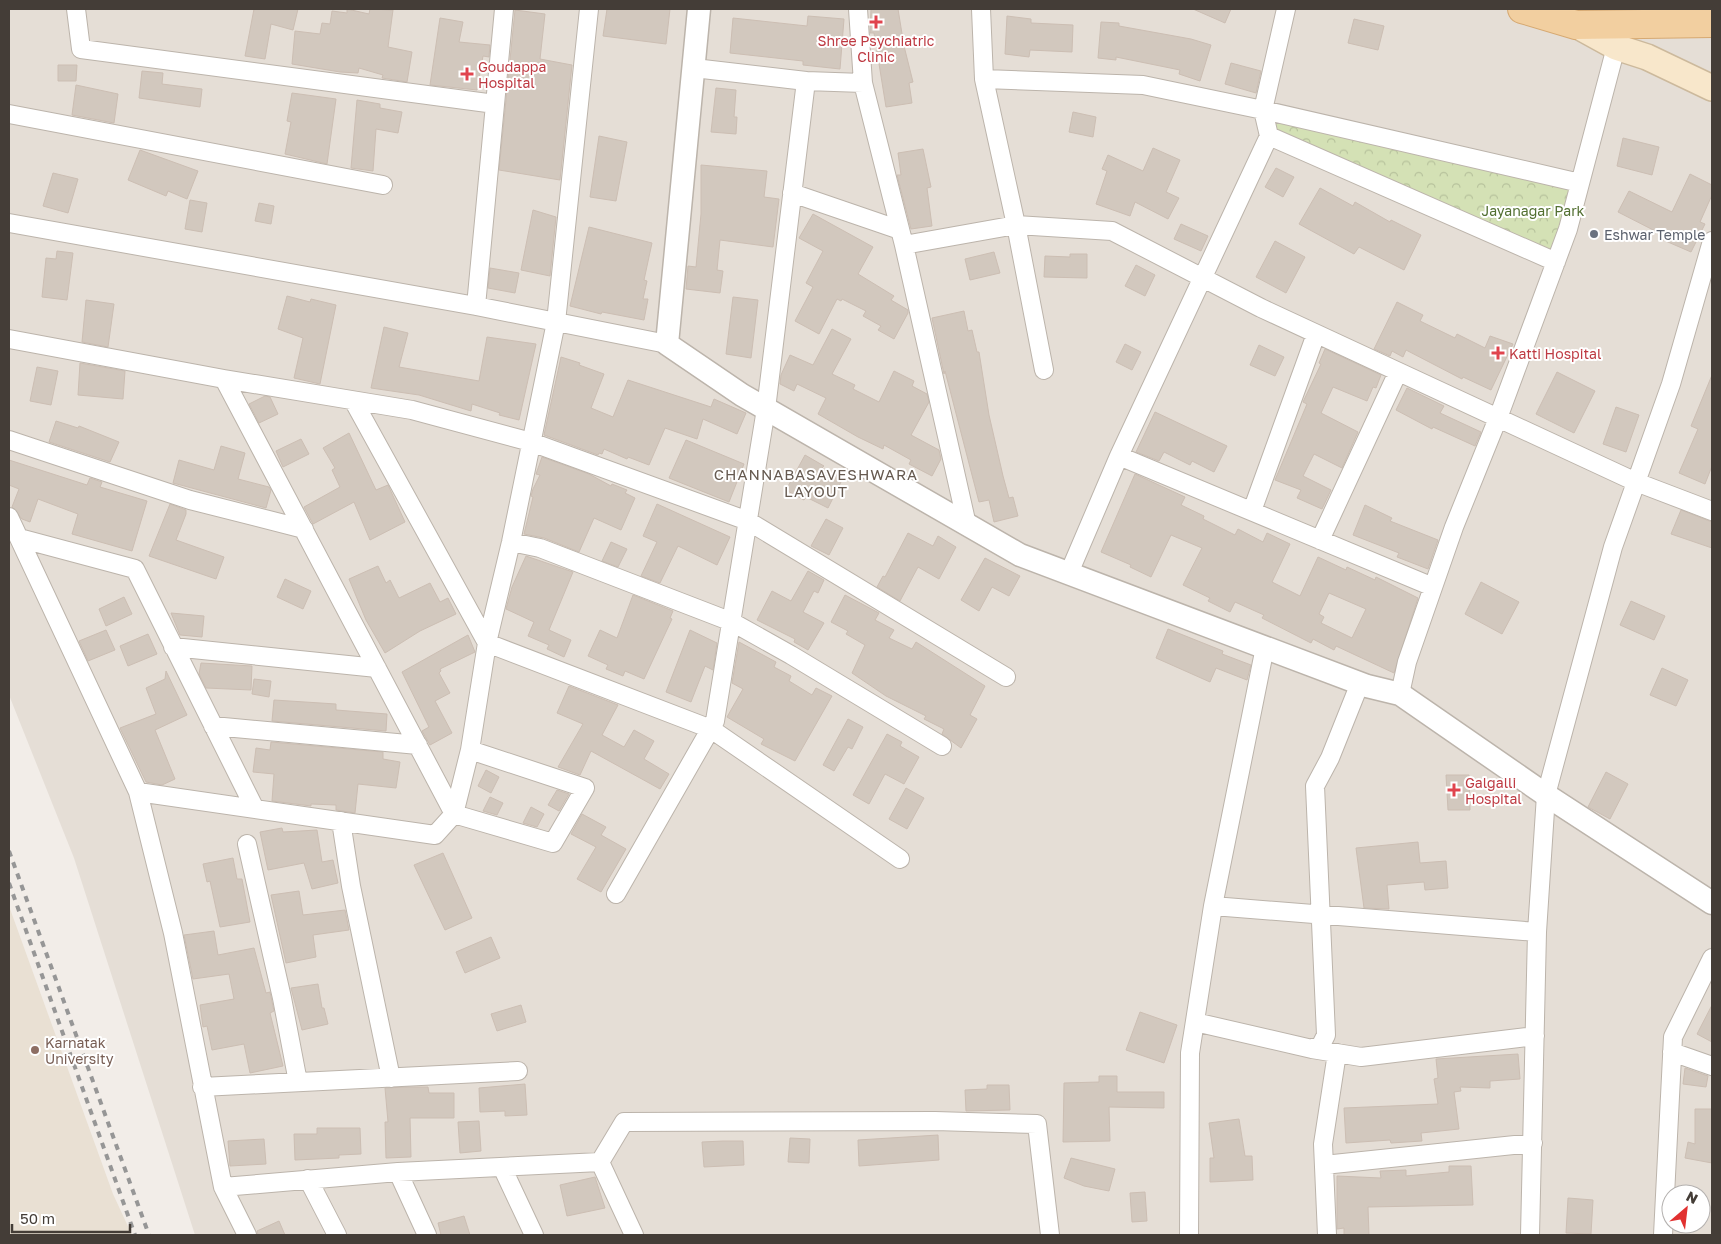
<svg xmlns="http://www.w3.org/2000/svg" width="1721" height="1244" viewBox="0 0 1721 1244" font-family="'Golos Text',sans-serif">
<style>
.residential{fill:#e5ded6;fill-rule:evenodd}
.education{fill:#e9e0d3}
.forest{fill:url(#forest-crowns)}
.building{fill:#d2c8be;stroke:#ccbeb3;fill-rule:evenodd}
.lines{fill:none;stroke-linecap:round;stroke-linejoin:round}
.minor-casing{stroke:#bcb4ab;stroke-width:20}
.tertiary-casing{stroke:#bcb4ab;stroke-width:25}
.secondary-casing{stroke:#ccb99c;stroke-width:28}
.primary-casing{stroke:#d6a972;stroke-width:30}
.minor{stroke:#fff;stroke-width:18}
.tertiary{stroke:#fff;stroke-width:22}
.secondary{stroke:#f8e7cb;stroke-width:25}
.primary{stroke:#f2cfa0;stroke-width:28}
.rail{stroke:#969696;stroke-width:4;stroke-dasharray:6 6;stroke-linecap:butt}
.health-dot{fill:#e0444e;stroke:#fff;stroke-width:2}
.worship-dot{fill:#6b7280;stroke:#fff;stroke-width:2}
.education-dot{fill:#8d6e63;stroke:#fff;stroke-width:2}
.labels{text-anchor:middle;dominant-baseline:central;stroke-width:4;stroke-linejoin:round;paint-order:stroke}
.health-label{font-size:14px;fill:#be3a42;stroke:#fff;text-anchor:start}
.park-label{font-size:14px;fill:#526f31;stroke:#fff}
.worship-label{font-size:14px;fill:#5b616d;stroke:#fff;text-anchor:start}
.education-label{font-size:14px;fill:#785e54;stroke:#fff;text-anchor:start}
.neighbourhood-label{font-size:15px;letter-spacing:1px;fill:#665a50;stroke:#fff}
</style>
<defs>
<pattern id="forest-crowns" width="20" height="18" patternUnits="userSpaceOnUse" patternTransform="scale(1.25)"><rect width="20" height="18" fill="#d4e1b5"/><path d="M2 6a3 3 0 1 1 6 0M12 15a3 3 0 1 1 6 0" fill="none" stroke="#b7c29c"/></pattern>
</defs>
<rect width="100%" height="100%" fill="#f2ede8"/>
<path class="residential" d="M 9,9 L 1712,9 L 1712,1235 L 195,1235 L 74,858 L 9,695 ZM 1671,1194 L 1701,1194 L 1701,1224 L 1671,1224 Z"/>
<path class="education" d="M 9,906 L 113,1194 L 132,1235 L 9,1235 Z"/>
<path class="forest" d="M 1270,115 L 1576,186 L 1554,255 L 1274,134 Z"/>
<path class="building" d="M 254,9 L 298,9 L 293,30 L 271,24 L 265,59 L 245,56 Z
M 347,9 L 369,14 L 370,9 L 393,10 L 388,47 L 412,52 L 407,82 L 382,78 L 383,75 L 359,68 L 358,73 L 340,72 L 292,64 L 295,31 L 320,34 L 322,23 L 330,24 L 332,11 L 347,13 Z
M 607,9 L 670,9 L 666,44 L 603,36 Z
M 871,9 L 898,9 L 904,46 L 913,82 L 909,83 L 912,103 L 886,107 L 874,33 L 870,33 Z
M 1193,9 L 1231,9 L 1225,23 Z
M 515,10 L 545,14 L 540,59 L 572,65 L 560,180 L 499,170 Z
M 808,16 L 844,19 L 840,69 L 803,65 L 803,61 L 730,53 L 733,18 L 807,26 Z
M 1007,16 L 1031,19 L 1031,23 L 1073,25 L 1072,52 L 1030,50 L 1029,57 L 1005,54 Z
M 440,18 L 463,22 L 459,42 L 490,45 L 489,57 L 483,56 L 477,90 L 430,85 Z
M 1354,19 L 1384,26 L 1378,50 L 1348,43 Z
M 1101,22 L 1119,23 L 1119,26 L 1191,39 L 1211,45 L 1200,81 L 1179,74 L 1180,70 L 1116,57 L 1116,60 L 1098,58 Z
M 1231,63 L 1261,71 L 1256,93 L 1225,84 Z
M 58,65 L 77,65 L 76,81 L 58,81 Z
M 142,71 L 163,73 L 162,84 L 202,89 L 200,107 L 139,98 Z
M 76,85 L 118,94 L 114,123 L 72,115 Z
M 716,88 L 736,90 L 734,117 L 737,117 L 736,134 L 711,132 Z
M 292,93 L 336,99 L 327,164 L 285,154 L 291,122 L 287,121 Z
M 357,100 L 380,104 L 380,108 L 402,112 L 398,133 L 376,129 L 373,171 L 351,168 Z
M 1073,112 L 1096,117 L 1093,137 L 1069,132 Z
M 599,136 L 627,142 L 616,201 L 590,197 Z
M 1623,138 L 1659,147 L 1652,175 L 1617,166 Z
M 1153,148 L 1180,160 L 1166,192 L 1179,198 L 1168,219 L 1135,202 L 1130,216 L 1096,204 L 1107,171 L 1102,169 L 1108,155 L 1143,171 Z
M 923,149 L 931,187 L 927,188 L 932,226 L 911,229 L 897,175 L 901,175 L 898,153 Z
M 140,150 L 198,171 L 187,199 L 168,191 L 166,196 L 128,180 Z
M 701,165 L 767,171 L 764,197 L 779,199 L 773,247 L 720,240 L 717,270 L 723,271 L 720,293 L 686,289 L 688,266 L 696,267 L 701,214 Z
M 1276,168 L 1294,177 L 1283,197 L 1265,187 Z
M 53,173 L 78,179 L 68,213 L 43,206 Z
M 1690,174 L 1712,185 L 1712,195 L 1700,222 L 1705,224 L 1691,252 L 1661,239 L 1663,235 L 1618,212 L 1629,191 L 1672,212 Z
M 1320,188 L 1353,206 L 1355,202 L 1390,222 L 1391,220 L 1421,235 L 1404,270 L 1359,247 L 1354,254 L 1299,224 Z
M 190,200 L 207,203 L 202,232 L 185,229 Z
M 259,203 L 274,206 L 271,224 L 255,221 Z
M 533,210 L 556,217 L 550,276 L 521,270 Z
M 813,214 L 873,247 L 858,274 L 894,296 L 891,300 L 908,310 L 908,313 L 894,339 L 878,330 L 881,326 L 863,316 L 866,311 L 842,299 L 841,301 L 837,299 L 819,334 L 795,321 L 813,287 L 806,283 L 823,251 L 799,238 Z
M 1181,224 L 1208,236 L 1201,251 L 1174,239 Z
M 589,227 L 652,243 L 644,280 L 647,281 L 643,299 L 648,299 L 644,320 L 602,312 L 601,314 L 570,306 Z
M 1275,241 L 1305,257 L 1286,293 L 1256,277 Z
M 57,251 L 73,253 L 67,300 L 42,297 L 46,258 L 56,259 Z
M 994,252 L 1000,273 L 970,280 L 965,259 Z
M 1070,254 L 1087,254 L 1087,278 L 1044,277 L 1045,256 L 1070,257 Z
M 1136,265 L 1155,275 L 1145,296 L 1125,286 Z
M 490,268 L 519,273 L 515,293 L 488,288 Z
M 287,296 L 310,302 L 311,299 L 336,305 L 320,384 L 294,378 L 303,338 L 278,329 Z
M 733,297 L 758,300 L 751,358 L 726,354 Z
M 86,300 L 114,304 L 108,347 L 82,342 Z
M 1397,302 L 1423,315 L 1420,321 L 1455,338 L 1457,334 L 1485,348 L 1490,336 L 1513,344 L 1491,390 L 1463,377 L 1462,379 L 1406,350 L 1403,357 L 1392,351 L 1390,356 L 1374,349 Z
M 964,311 L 968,331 L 972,330 L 977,352 L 979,352 L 989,415 L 1003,476 L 1009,498 L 1013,497 L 1018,516 L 994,522 L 989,500 L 979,502 L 945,371 L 944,374 L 932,318 Z
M 384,327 L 408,333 L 399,367 L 479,381 L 487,337 L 536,344 L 519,420 L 499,415 L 500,413 L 472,404 L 471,411 L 419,395 L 371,388 Z
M 832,329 L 851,339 L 832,374 L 855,385 L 853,389 L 879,402 L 894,371 L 914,381 L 912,386 L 927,394 L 929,402 L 911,435 L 939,450 L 941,459 L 932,476 L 909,464 L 911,460 L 884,445 L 883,449 L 858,437 L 818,414 L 826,398 L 797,384 L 794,391 L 780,384 L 781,375 L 790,355 L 813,365 Z
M 1125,344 L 1141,352 L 1132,370 L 1116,362 Z
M 1259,345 L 1284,357 L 1275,376 L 1250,365 Z
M 1325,349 L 1381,375 L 1376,388 L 1373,387 L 1367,401 L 1333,387 L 1321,413 L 1358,432 L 1342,468 L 1314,454 L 1303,476 L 1331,490 L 1322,509 L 1297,498 L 1301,490 L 1275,480 L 1307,404 L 1303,402 L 1321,364 L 1319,363 Z
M 561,357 L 580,363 L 579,365 L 604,374 L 591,408 L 613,417 L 628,380 L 711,407 L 714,399 L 746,413 L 737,434 L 703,419 L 697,439 L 665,428 L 649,465 L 628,457 L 627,459 L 604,449 L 602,454 L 599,453 L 598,455 L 544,435 Z
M 80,363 L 125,371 L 123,399 L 78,395 Z
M 37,367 L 58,371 L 51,405 L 30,401 Z
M 1557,372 L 1595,391 L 1574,433 L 1536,414 Z
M 1712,375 L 1712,466 L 1705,484 L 1679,473 L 1698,429 L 1691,426 Z
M 1407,388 L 1444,406 L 1440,413 L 1481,432 L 1475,446 L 1433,427 L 1432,429 L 1396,410 Z
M 265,396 L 270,397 L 278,414 L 259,423 L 249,404 Z
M 1616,407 L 1639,415 L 1626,452 L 1603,444 Z
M 1155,412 L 1227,446 L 1214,472 L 1192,461 L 1190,465 L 1164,452 L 1159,461 L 1136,452 Z
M 56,421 L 78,428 L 79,426 L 119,442 L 110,462 L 49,442 Z
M 349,433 L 376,490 L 388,485 L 405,522 L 370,540 L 354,502 L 313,524 L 304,507 L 340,487 L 332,470 L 335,468 L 323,448 Z
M 301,439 L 309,454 L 283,467 L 276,451 Z
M 686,440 L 744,464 L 729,502 L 669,478 Z
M 221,446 L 245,453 L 238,479 L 269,487 L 271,490 L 266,508 L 173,483 L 179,460 L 214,470 Z
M 805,455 L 824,466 L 822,468 L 843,478 L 828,508 L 806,497 L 804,500 L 786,490 Z
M 542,457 L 589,474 L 611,486 L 612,484 L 627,490 L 625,493 L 635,498 L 621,530 L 594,518 L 579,552 L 544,538 L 524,534 L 533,497 L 531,496 L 533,489 L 540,475 L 536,474 Z
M 9,460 L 87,485 L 90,478 L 102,482 L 100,487 L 147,501 L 132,551 L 72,534 L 78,514 L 38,499 L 30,522 L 22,519 L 12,507 L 19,489 L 9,485 Z
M 1135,474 L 1185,497 L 1181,505 L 1204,516 L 1203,519 L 1235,535 L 1238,529 L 1263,542 L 1267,533 L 1290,544 L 1272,582 L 1300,596 L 1318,557 L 1346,570 L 1347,567 L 1375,580 L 1376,577 L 1418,598 L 1394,673 L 1336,646 L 1334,650 L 1313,639 L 1311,643 L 1262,618 L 1264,615 L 1235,602 L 1230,612 L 1208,601 L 1210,598 L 1183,585 L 1202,548 L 1171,535 L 1151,577 L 1130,567 L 1131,565 L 1101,552 ZM 1329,593 L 1366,609 L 1352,638 L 1321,623 L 1324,617 L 1319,614 Z
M 170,504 L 186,510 L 186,514 L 176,540 L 224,557 L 216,579 L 149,556 Z
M 657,504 L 730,537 L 717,565 L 678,546 L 660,583 L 641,576 L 657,542 L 643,536 Z
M 1365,505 L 1392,518 L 1390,521 L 1438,540 L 1428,569 L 1397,557 L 1399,553 L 1353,535 Z
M 1681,510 L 1712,522 L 1712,548 L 1671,534 Z
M 826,519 L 843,528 L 829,555 L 811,546 Z
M 908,533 L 933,546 L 938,536 L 956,547 L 939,579 L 918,567 L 900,601 L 877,587 L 883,576 L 885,577 Z
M 611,542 L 627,549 L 618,567 L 602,561 Z
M 526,556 L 573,572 L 549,630 L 571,640 L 564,657 L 547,649 L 549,645 L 528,636 L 534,622 L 506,609 L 512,587 Z
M 985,558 L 1020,576 L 1009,596 L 992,587 L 979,611 L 961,600 Z
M 378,566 L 386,583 L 390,580 L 399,598 L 430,583 L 440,602 L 448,598 L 456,614 L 420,631 L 385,653 L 366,620 L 349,579 Z
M 808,571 L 824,580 L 818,593 L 814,591 L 803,612 L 824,623 L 808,650 L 794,642 L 795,639 L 757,620 L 772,591 L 791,601 Z
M 285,579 L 311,591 L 303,609 L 277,597 Z
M 1481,582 L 1519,602 L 1502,634 L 1465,614 Z
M 633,595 L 673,611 L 670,618 L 672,619 L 644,679 L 625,671 L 623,676 L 606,669 L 608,665 L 588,656 L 600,630 L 617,638 Z
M 845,595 L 879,613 L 875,620 L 894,630 L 889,638 L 912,649 L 916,642 L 985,686 L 970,715 L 977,719 L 961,748 L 942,734 L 944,729 L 924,719 L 926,716 L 886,696 L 852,673 L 865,645 L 846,634 L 848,631 L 831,622 Z
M 124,597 L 132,614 L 106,626 L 99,609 Z
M 1631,601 L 1665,616 L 1654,640 L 1620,625 Z
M 171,613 L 204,616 L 202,637 L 180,635 Z
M 1168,629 L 1223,651 L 1222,654 L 1251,665 L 1247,680 L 1216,668 L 1210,682 L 1156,658 Z
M 106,630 L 115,650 L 88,661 L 79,641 Z
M 690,630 L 717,643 L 713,670 L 705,666 L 691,702 L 666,692 Z
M 148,634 L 157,654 L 128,666 L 120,646 Z
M 468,635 L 475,652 L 440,669 L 441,671 L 439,673 L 450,693 L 435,701 L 452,733 L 430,745 L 422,731 L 429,727 L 402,672 Z
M 739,642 L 776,662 L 774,667 L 791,676 L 789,681 L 812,695 L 816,688 L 832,696 L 795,761 L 761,744 L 764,739 L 727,717 L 743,689 L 732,683 Z
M 201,663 L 252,666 L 251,690 L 206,688 L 199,674 Z
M 1662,668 L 1688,680 L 1676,706 L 1650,695 Z
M 166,671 L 187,715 L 155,730 L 175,779 L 162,785 L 146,782 L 120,728 L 156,714 L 146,688 L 165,679 Z
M 254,679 L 271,681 L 269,697 L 252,694 Z
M 569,686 L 618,705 L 602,735 L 624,747 L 634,730 L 654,741 L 644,759 L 669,774 L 660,789 L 591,751 L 580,775 L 558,767 L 583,724 L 557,713 Z
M 274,700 L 336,704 L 336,710 L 387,714 L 386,731 L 272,721 Z
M 848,719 L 863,727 L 852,749 L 848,747 L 834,771 L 823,765 Z
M 887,734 L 902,742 L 900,746 L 919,757 L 904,784 L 885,774 L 869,804 L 853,795 Z
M 271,742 L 383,752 L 383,759 L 400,762 L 396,788 L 358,784 L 355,813 L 336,810 L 336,805 L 311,804 L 311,806 L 272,801 L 274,774 L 253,772 L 256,748 L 270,750 Z
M 486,770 L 499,777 L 491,793 L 478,786 Z
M 1606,772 L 1628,784 L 1610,819 L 1588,807 Z
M 1446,775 L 1469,775 L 1470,810 L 1448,810 Z
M 906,788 L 924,798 L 907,829 L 889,819 Z
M 557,790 L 569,794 L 559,811 L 548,805 Z
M 490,797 L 503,803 L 497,815 L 483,811 Z
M 531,807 L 544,814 L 537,827 L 523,823 Z
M 582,814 L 606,827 L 601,835 L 626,849 L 601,892 L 577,879 L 596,847 L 571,834 Z
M 282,828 L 283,832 L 317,830 L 322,862 L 333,860 L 338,883 L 312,889 L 304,863 L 268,870 L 260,832 Z
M 1418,842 L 1420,863 L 1446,861 L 1448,888 L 1425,890 L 1424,882 L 1387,885 L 1389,909 L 1364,908 L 1356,848 Z
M 443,853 L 472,918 L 445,930 L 414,865 Z
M 233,858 L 237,879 L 242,879 L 250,922 L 220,927 L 210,881 L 207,882 L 203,864 Z
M 299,891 L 303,915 L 345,910 L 349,930 L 313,935 L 316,957 L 286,963 L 271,895 Z
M 214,931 L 218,955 L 254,948 L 266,993 L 270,992 L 274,1011 L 270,1013 L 283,1066 L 250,1073 L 244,1044 L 212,1050 L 207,1026 L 203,1027 L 200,1005 L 234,999 L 229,974 L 193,979 L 184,935 Z
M 491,937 L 500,958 L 465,973 L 456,952 Z
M 318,984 L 322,1008 L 324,1008 L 328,1024 L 302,1030 L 291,988 Z
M 521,1005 L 526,1022 L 497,1031 L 491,1014 Z
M 1712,1005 L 1712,1042 L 1697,1034 Z
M 1140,1012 L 1177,1025 L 1164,1063 L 1126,1050 Z
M 1518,1054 L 1520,1079 L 1490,1081 L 1490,1088 L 1460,1087 L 1461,1091 L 1454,1092 L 1459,1129 L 1421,1133 L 1422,1141 L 1391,1143 L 1390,1140 L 1346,1143 L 1344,1108 L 1438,1104 L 1434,1079 L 1438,1078 L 1436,1059 Z
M 1685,1068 L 1708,1076 L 1706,1087 L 1683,1084 Z
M 1099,1076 L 1117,1076 L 1117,1092 L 1164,1092 L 1164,1108 L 1109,1107 L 1110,1141 L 1063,1142 L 1064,1083 L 1099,1082 Z
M 525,1084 L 527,1115 L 505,1116 L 505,1111 L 480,1112 L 479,1088 Z
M 987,1085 L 1009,1085 L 1010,1110 L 966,1111 L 965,1090 L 987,1089 Z
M 407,1087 L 428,1087 L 429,1093 L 454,1093 L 454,1118 L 410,1118 L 411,1157 L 386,1158 L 385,1122 L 388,1122 L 385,1088 Z
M 1695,1109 L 1712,1109 L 1712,1163 L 1685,1158 L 1688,1142 L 1695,1144 Z
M 1239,1119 L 1245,1156 L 1252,1156 L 1253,1180 L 1210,1182 L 1210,1158 L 1214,1158 L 1209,1123 Z
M 479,1121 L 481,1151 L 460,1153 L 458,1122 Z
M 317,1128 L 360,1128 L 361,1154 L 339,1155 L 339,1158 L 295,1160 L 294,1134 L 317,1134 Z
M 938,1135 L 939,1160 L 859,1166 L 858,1140 Z
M 790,1138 L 810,1139 L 809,1163 L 788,1162 Z
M 264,1139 L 266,1164 L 230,1166 L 228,1141 Z
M 723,1141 L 743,1141 L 744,1165 L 704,1167 L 702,1142 Z
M 1071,1158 L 1115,1169 L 1109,1191 L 1084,1186 L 1064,1178 Z
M 1449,1166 L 1471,1166 L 1473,1205 L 1368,1207 L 1369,1235 L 1344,1235 L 1344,1228 L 1337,1229 L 1337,1176 L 1381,1178 L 1380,1171 L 1406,1170 L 1406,1176 L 1449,1172 Z
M 595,1177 L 605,1208 L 567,1216 L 560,1185 Z
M 1145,1192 L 1147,1221 L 1132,1222 L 1130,1193 Z
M 1568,1198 L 1593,1200 L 1591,1234 L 1566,1233 Z
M 464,1216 L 470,1235 L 441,1235 L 438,1223 Z
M 279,1221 L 285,1235 L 258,1235 L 257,1231 Z"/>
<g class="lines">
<defs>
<path id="minor" d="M 76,9 L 81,49 L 495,104
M 858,9 L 863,83 L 904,245 L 967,525
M 981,9 L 984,79 L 1143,85 L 1263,110 L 1580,183
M 694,68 L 806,81 L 863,83
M 984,79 L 1016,225 L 1044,370
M 9,114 L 383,185
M 1269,136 L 1556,262
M 792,193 L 900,230
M 9,223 L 476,306 L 667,344
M 904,245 L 1016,225 L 1112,231 L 1261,308 L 1636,482 L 1712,511
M 476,306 L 504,9
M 9,339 L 224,379 L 412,410 L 531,442 L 748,521 L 1006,677
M 224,379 L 454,814 L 553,843 L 585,788 L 470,750
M 354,402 L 487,643 L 711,729 L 900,859
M 9,440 L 190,500 L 304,529
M 1119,456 L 1433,587
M 1252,511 L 1316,334
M 9,517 L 138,792 L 173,933 L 223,1187 L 247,1235
M 19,538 L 135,569 L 255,809
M 1320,540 L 1398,372
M 511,542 L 540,548 L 732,622 L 791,655 L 942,746
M 1069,573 L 1119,456 L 1269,136 L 1263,110 L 1286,9
M 173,647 L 377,668
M 1400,694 L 1407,662 L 1454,527 L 1498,418 L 1568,229 L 1616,47
M 213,726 L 418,745
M 138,792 L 435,835 L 454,814 L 470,750 L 487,643 L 511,542 L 556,322 L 589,9
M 341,821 L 351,886 L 391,1078
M 247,844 L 282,998 L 298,1082
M 616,894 L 715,721 L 766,409 L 806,81
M 1213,906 L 1537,932
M 1195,1022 L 1312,1049 L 1321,1045 L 1326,1035 L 1315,786 L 1330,758 L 1360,683
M 1312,1049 L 1361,1057 L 1535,1036
M 1672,1052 L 1712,1066
M 202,1087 L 518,1071
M 1324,1165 L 1533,1143
M 502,1167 L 534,1235
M 398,1172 L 427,1235
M 308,1179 L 337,1235
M 223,1187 L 398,1172 L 600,1162
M 634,1235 L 600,1162 L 624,1122 L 935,1121 L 1037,1124 L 1050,1235
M 1189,1235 L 1190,1053 L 1213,906 L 1265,647
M 1327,1235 L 1323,1144 L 1337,1053
M 1530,1235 L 1537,932 L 1546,795 L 1613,547 L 1671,384 L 1712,241
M 1663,1235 L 1673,1037 L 1712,958"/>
<path id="tertiary" d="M 699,9 L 667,344 L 742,395 L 1020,555 L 1367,686 L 1400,694 L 1546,795 L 1712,903"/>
<path id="secondary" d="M 1576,25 L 1616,47 L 1647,57 L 1712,88"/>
<path id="primary" d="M 1522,9 L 1576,25 L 1712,23"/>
</defs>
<use href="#minor" class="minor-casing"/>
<use href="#tertiary" class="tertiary-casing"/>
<use href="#secondary" class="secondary-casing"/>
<use href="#primary" class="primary-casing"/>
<use href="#minor" class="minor"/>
<use href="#tertiary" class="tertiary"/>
<use href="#secondary" class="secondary"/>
<use href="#primary" class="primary"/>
<path class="rail" d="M 9,851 L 149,1235
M 9,883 L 135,1235"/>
</g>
<g class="health-dot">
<path d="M873.5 14.5h5v5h5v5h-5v5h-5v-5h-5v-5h5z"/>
<path d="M464.5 66.5h5v5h5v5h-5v5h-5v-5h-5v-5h5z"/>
<path d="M1495.5 345.5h5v5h5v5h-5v5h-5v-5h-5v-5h5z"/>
<path d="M1451.5 782.5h5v5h5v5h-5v5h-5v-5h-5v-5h5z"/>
</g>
<circle class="worship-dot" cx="1594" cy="234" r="5"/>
<circle class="education-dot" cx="35" cy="1050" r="5"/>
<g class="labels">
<g class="health-label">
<text x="876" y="40" text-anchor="middle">Shree Psychiatric<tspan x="876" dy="16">Clinic</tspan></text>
<text x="478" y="66">Goudappa<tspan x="478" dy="16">Hospital</tspan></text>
<text x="1509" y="353">Katti Hospital</text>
<text x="1465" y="782">Galgalli<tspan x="1465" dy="16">Hospital</tspan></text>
</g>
<g class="park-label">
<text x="1533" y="210">Jayanagar Park</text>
</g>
<g class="worship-label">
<text x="1604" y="234">Eshwar Temple</text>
</g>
<g class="education-label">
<text x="45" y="1042">Karnatak<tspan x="45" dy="16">University</tspan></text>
</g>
<g class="neighbourhood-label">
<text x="816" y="474">CHANNABASAVESHWARA<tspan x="816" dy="17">LAYOUT</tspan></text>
</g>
</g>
<rect width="1721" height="1244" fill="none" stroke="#443d37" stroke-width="20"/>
<g transform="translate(1686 1209) rotate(28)"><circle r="24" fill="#ffffff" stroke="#b4b1af"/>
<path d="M0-4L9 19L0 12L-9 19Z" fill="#e13130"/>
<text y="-8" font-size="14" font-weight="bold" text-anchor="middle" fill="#443d37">N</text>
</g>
<path d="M12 1224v8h118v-8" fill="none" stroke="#443d37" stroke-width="2.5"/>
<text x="20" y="1224" font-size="15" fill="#443d37" stroke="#ffffff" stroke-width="4" paint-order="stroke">50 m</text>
</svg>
